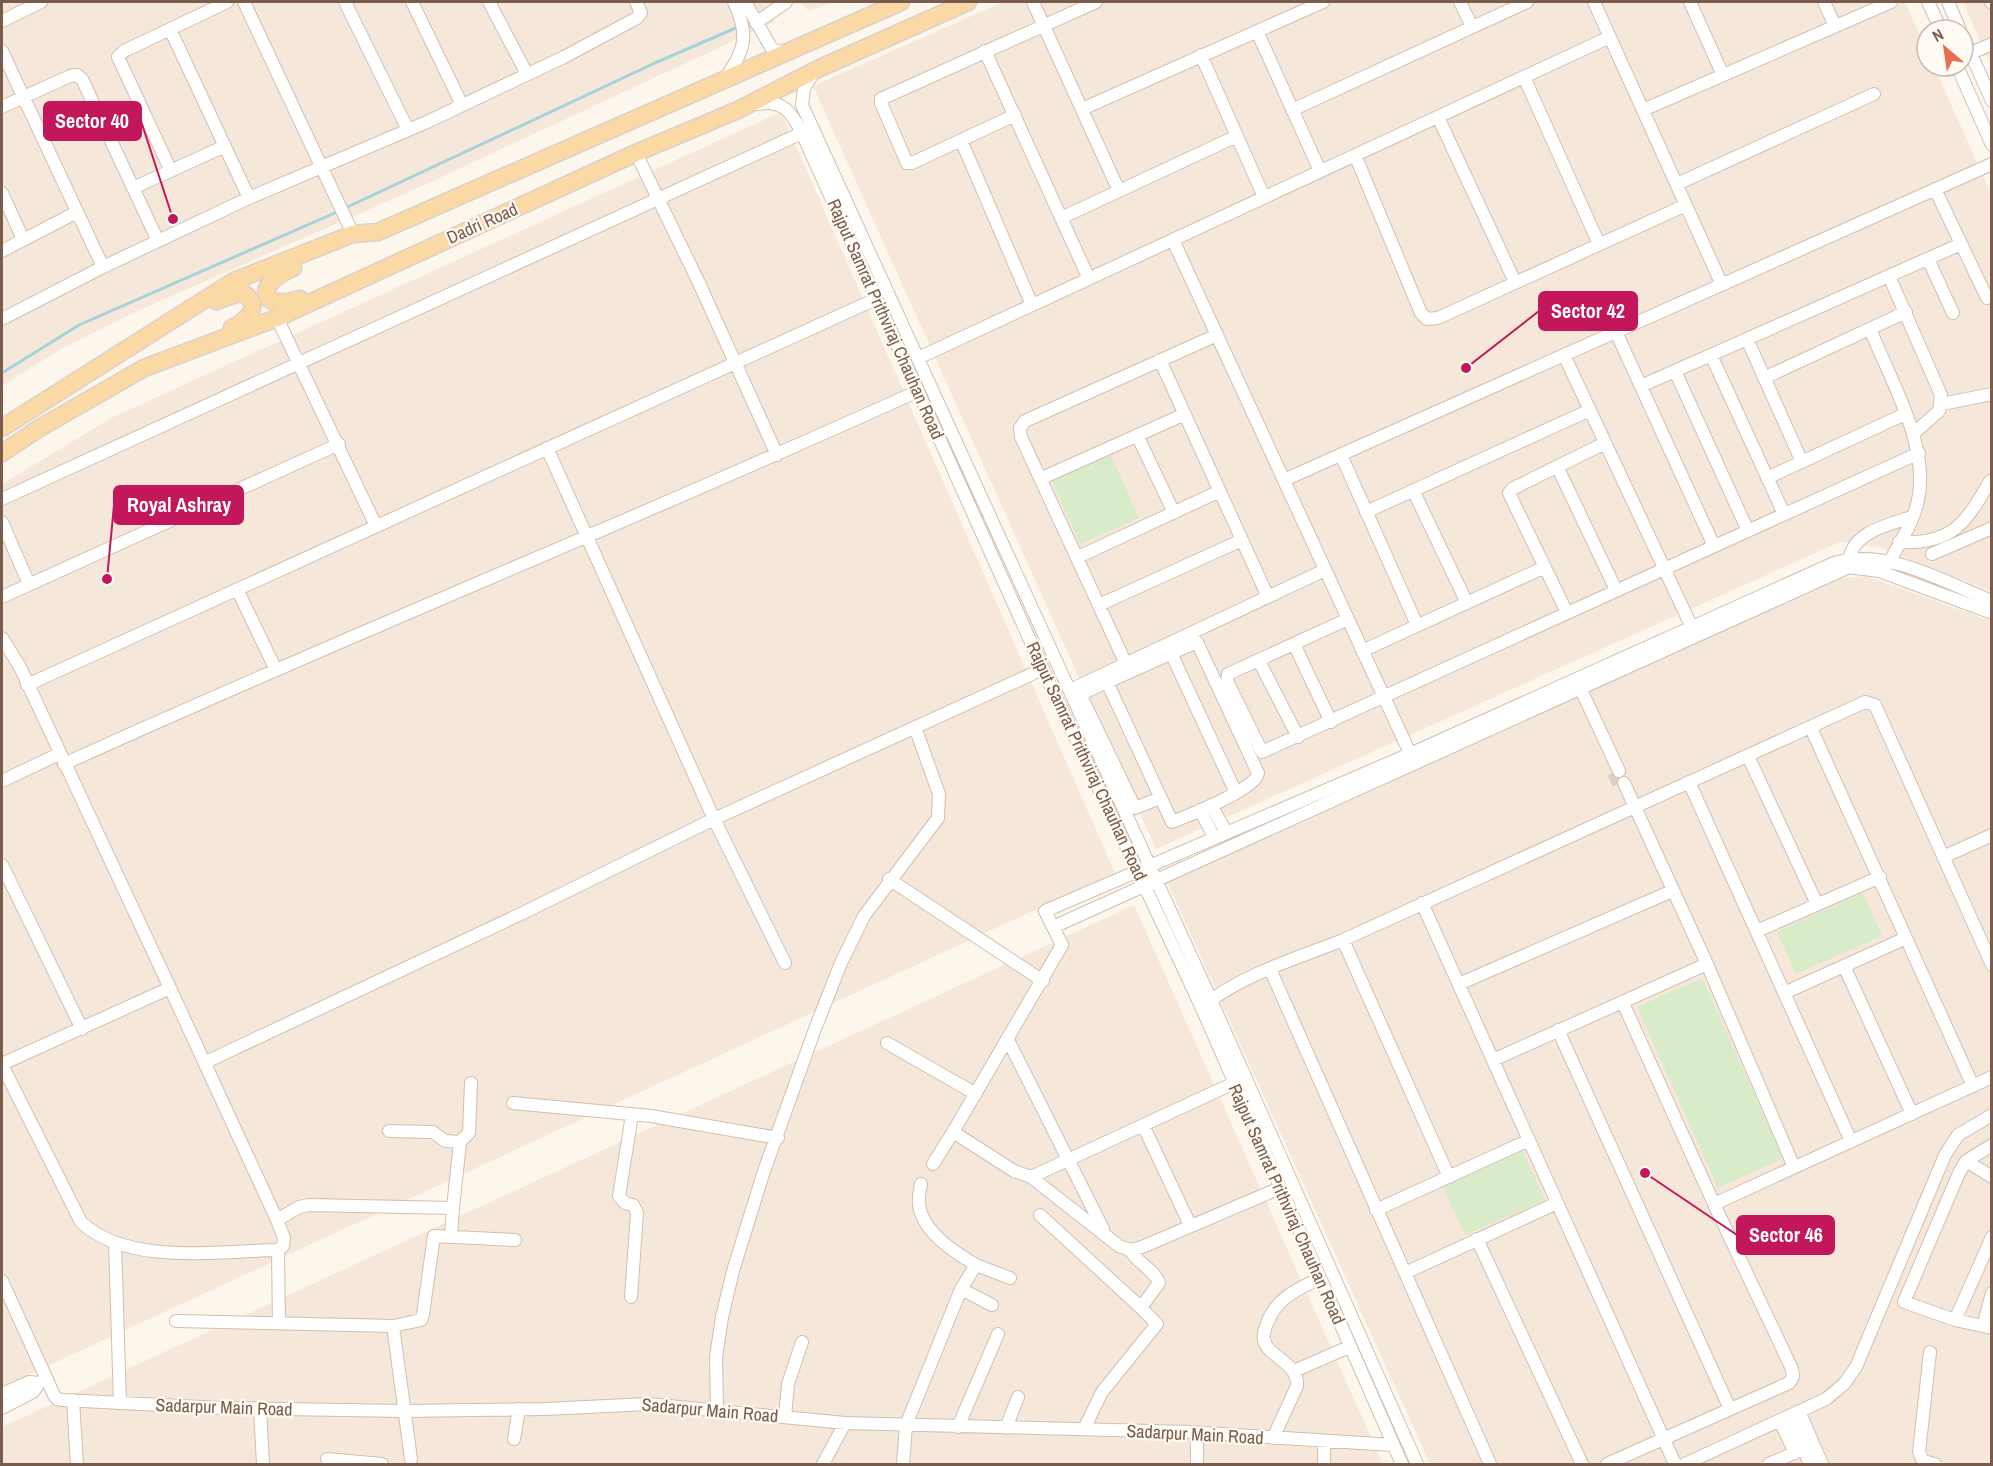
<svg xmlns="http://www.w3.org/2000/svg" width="1993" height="1466" viewBox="0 0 1993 1466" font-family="'Archivo Narrow',sans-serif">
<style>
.residential{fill:#f5e8da}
.green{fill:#d8ecc9}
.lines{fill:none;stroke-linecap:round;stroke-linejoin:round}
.stream{stroke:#a5d3da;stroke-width:3}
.minor-tunnel{stroke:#dcd0c4;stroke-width:12;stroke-dasharray:12 6;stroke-linecap:butt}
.minor-casing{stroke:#d1beb0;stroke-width:14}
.major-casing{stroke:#dad1cd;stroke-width:19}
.minor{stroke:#fff;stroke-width:12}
.major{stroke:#fbd9a5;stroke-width:16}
.labels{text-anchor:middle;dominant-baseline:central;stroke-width:4.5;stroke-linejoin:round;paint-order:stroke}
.street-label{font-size:18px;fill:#7a5c4d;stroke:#fffaf3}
.leader{fill:none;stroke:#c2185b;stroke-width:2}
.callout-dot{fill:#c2185b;stroke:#fffaf3;stroke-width:2}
.callout{fill:#c2185b;stroke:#c2185b;stroke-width:2}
.callout-label{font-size:20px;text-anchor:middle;font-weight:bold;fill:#fff}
</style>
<rect width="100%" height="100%" fill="#fdf6ec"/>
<path class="residential" d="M 2,2 L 778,2 L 774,22 L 420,187 L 142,309 L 61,349 L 2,386 Z
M 800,2 L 833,2 L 809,11 Z
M 1003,2 L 1905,2 L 1927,50 L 1927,66 L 1934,66 L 1991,194 L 1991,591 L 1878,547 L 1840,542 L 1156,849 L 813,86 Z
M 1963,2 L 1991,2 L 1991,65 Z
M 781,112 L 1115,873 L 2,1387 L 2,484 L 111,418 Z
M 1866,576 L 1991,621 L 1991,1464 L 1430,1464 L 1167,882 L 1840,578 Z
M 1134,905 L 1383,1464 L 2,1464 L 2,1427 Z"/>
<path class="green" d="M 1111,455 L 1139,518 L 1080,544 L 1052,481 Z
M 1863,893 L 1882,936 L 1796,974 L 1777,932 Z
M 1702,978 L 1783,1158 L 1718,1188 L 1637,1007 Z
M 1523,1151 L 1545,1200 L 1465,1235 L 1443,1187 Z"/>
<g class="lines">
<path class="stream" d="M 343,209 L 655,63 L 738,27
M 2,373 L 79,325 L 337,212"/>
<path class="minor-tunnel" d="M 1613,773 L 1619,786"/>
<defs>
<path id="minor" d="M 244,2 L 353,234
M 345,2 L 408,130
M 412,2 L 462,105
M 489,2 L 527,74
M 745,2 L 772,49 L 783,53
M 1033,2 L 1119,191
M 1460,2 L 1472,27
M 1594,2 L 1722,285
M 1690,2 L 1723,75
M 1824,2 L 1835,26
M 1928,2 L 1941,30
M 1948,2 L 1960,30
M 1991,2 L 1992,3
M 2,21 L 41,2
M 756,23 L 786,2
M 170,29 L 249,198
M 1257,31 L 1320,171
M 1963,36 L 1992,101
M 2,51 L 103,267
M 985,51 L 1089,279
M 1971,53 L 1992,44
M 1201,55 L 1264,197
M 1957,66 L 1992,145
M 814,72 L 804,88 L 802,105 L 1211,1000 L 1417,1464
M 1524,77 L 1599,244
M 725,79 C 746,49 749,34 734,2
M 758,104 C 783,99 792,113 802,133 L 1047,678 L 1200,1004 L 1402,1464
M 2,107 L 70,76 L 77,75 L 82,79 L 158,241
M 1082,109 L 1323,2
M 1292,110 L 1527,2
M 1643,110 L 1891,2
M 1015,115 L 912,163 L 907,163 L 881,103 L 881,99 L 1096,2
M 1438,117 L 1515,282
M 961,140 L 1032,305
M 636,153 L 699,283 L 777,455
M 1355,155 L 1421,313 L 1427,319 L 1438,318 L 1686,205
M 171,171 L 118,57 L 124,51 L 227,2
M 1677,184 L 1874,94
M 133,188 L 225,146
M 1935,189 L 1987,298
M 2,193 L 23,239
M 1061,218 L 1237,136
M 1173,240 L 1414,762
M 2,251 L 77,212
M 1928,259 L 1953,313
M 1889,276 L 1941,395 L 1939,411 L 1914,433
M 277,318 L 376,526
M 2,319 L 103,267 L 249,198 L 427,122 L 564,57 L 637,18 L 641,13 L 636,2
M 1870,329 C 1890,379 1930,446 1918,500 C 1914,522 1899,543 1889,563
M 1616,332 L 1714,546
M 1747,339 L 1802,462
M 1564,355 L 1695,634
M 1711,355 L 1784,514
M 918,358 L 1610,37
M 1160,360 L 1268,597
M 1675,371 L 1748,531
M 1764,378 L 1906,312
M 1641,386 L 1961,244
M 1942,404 L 1992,394
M 1137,435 L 1174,513
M 547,448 L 714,819 L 785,963
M 1341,455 L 1417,625
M 1557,466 L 1616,590
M 1042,478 L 1185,414
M 1767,478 L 1905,414
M 1284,480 L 1992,164
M 1413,490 L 1467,603
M 2,499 L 802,133
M 1366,512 L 1590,410
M 2,522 L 29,584
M 1899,542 C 1952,545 1966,523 1990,481
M 1932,554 L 1992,528
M 1078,557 L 1220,491
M 1849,565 C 1849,532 1888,525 1912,517
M 237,589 L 275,668
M 2,597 L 339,444
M 1099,605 L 1242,540
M 1567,613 L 1509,493 L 1512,489 L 1605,443
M 1348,619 L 1228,674 L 1227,681 L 1262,752 L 1919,453
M 2,638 L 20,667 L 170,988 L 2,1064
M 1294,644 L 1331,722
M 1362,651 L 1545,567
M 1171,653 L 1236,793
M 1259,661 L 1298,737
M 1126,664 L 1021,437 L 1020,428 L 1025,421 L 1217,335
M 1577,681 L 1619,771
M 1107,682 L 1197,642 L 1258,773 C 1258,788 1188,816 1172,822 L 1107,682 L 1085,692 L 1082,698 L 1135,808 L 1160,798
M 27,685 L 876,299
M 1070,690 L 1325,570
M 1811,728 L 1973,1086
M 1748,756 L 1817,904
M 64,764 C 347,635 635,520 918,391
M 2,781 L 59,754
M 1689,782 L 1851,1141
M 1624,783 L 1707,964 L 1794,1167
M 1211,805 L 1226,832
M 1200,810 L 1214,837
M 1943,857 L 1992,835
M 2,865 L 82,1029
M 889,879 L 1043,981
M 1422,903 L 1675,1464
M 1053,927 L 1849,567 L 1879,571 L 1992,613
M 1757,931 L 1880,877
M 1343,940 L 1449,1177
M 1844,966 L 1912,1114
M 1270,969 L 1490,1464
M 1459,984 L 1672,891
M 170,988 L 277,1220
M 1784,993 L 1906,938
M 1211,1000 C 1250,972 1298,958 1343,940 L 1865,702 L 1875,705 L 1992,965
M 1558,1030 L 1730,1409
M 1008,1040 L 1103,1229
M 887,1043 L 976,1094
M 1493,1060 L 1707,964
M 206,1062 L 525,912 L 714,819 L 1043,669
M 2,1065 L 81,1222 C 128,1266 217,1251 278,1250 L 283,1246 L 284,1238 L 277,1220 L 299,1207 L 309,1205 L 453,1208 L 460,1142 L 469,1133 L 471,1083
M 1234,1083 L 1031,1177 L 1014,1171 L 953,1132 L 1062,945 L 1045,911 L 1410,754 L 1834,563 C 1886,547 1944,582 1992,601
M 513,1103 L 651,1116 L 778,1138
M 1143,1125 L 1190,1225
M 389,1131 L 433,1132 L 445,1141 L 460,1142
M 1992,1145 L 1966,1161 L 1959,1173 L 1904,1302 L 1955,1320 L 1992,1328
M 1966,1161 L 1992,1177
M 933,1164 L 953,1132
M 1031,1177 L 1119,1246 L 1130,1250 L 1142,1247 L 1280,1188
M 921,1184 C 920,1190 918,1197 919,1203 C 921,1231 954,1252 976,1265
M 1714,1204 L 1992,1077
M 1376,1210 L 1529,1140
M 1040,1215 L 1138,1305 L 1145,1302 L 1159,1283 C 1155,1270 1137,1263 1130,1250
M 451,1237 L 453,1208
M 1477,1239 L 1582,1464
M 115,1243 L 120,1403
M 278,1250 L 279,1323
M 1405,1273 L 1557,1203
M 2,1281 L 54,1395 L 57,1399 L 63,1400 L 221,1408 L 404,1411 L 545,1409 L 648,1404 L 845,1423 L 1190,1432 L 1393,1445
M 961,1289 L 992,1305
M 631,1297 L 637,1213 L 633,1205 L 625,1203 L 619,1196 L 632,1115
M 1955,1320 L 1992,1237
M 176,1321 L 393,1326 L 421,1320 L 423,1314 L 434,1236 L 515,1240
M 393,1326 L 411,1459
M 1983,1326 L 1992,1293
M 1930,1352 L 1919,1452 L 1923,1461 L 1935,1464
M 1294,1371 L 1349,1347
M 2,1394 L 29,1382 L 39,1383
M 73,1400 L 77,1464
M 2,1408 L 33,1392 L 39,1383 L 47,1379
M 260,1408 L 263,1464
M 717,1410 L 716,1357 L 722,1317 L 733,1271 L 763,1174 L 815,1029 L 841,963 L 864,916 L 938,818 L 939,794 L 915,727
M 1799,1411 L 1822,1464
M 785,1417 L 788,1384 L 802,1342
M 1789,1417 L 1810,1464
M 1780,1421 L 1795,1453
M 958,1427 L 998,1334
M 1006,1428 L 1018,1397
M 1084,1429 L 1102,1392 L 1157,1324 L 1138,1305
M 1273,1438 L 1297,1386 C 1298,1366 1279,1361 1268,1348 C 1262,1341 1263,1333 1266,1326 C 1275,1299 1295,1290 1319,1279
M 514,1439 L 519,1409
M 1324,1443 L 1324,1464
M 327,1459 L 382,1464
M 823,1464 L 845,1423
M 903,1464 L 906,1425 L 961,1289 L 976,1265 L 1010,1278
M 1197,1464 L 1197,1433
M 1607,1464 L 1789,1383 L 1793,1377 L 1792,1369 L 1714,1204 L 1623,1003
M 1685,1464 L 1826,1399 L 1844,1384 L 1856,1367 L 1945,1155 L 1958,1135 L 1992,1115
M 1769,1464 L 1803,1449"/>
<path id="major" d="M 293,268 C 254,284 259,312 300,299
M 216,301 L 242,292 C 263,306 248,320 232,328
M 2,428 L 234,281 L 353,234 L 378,232 L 901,2
M 2,453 L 38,429 L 144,368 L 277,318 L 636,153 L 738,110 L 820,68 L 968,2"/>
</defs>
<use href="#minor" class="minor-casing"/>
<use href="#major" class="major-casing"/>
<use href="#minor" class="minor"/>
<use href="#major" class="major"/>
</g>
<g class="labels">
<g class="street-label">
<text transform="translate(482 223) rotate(-24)">Dadri Road</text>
<text transform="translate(886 319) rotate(66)">Rajput Samrat Prithviraj Chauhan Road</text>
<text transform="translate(1087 761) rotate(65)">Rajput Samrat Prithviraj Chauhan Road</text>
<text transform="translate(1287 1204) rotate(66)">Rajput Samrat Prithviraj Chauhan Road</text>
<text transform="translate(224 1407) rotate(2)">Sadarpur Main Road</text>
<text transform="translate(710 1410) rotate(5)">Sadarpur Main Road</text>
<text transform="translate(1195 1434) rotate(3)">Sadarpur Main Road</text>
</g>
</g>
<path class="leader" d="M173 219L141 121M1466 368L1539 311M107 579L114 505M1645 1173L1737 1235"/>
<g class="callout-dot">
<circle cx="173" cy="219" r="6"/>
<circle cx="1466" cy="368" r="6"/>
<circle cx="107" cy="579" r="6"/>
<circle cx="1645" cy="1173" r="6"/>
</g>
<g class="callout">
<rect x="44" y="102" width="97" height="38" rx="6"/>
<rect x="1539" y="292" width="98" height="38" rx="6"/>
<rect x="114" y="486" width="129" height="38" rx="6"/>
<rect x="1737" y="1216" width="97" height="38" rx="6"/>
</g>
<g class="callout-label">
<text x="92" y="128">Sector 40</text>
<text x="1588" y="318">Sector 42</text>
<text x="179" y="512">Royal Ashray</text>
<text x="1786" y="1242">Sector 46</text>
</g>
<rect width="1993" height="1466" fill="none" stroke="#7a5c4d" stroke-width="6"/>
<g transform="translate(1945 48) rotate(331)"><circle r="28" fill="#fffaf3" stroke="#cabbb1" stroke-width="1.5"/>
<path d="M0-4.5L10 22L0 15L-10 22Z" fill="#e76f51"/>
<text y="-9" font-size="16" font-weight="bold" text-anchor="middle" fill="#7a5c4d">N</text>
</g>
</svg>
